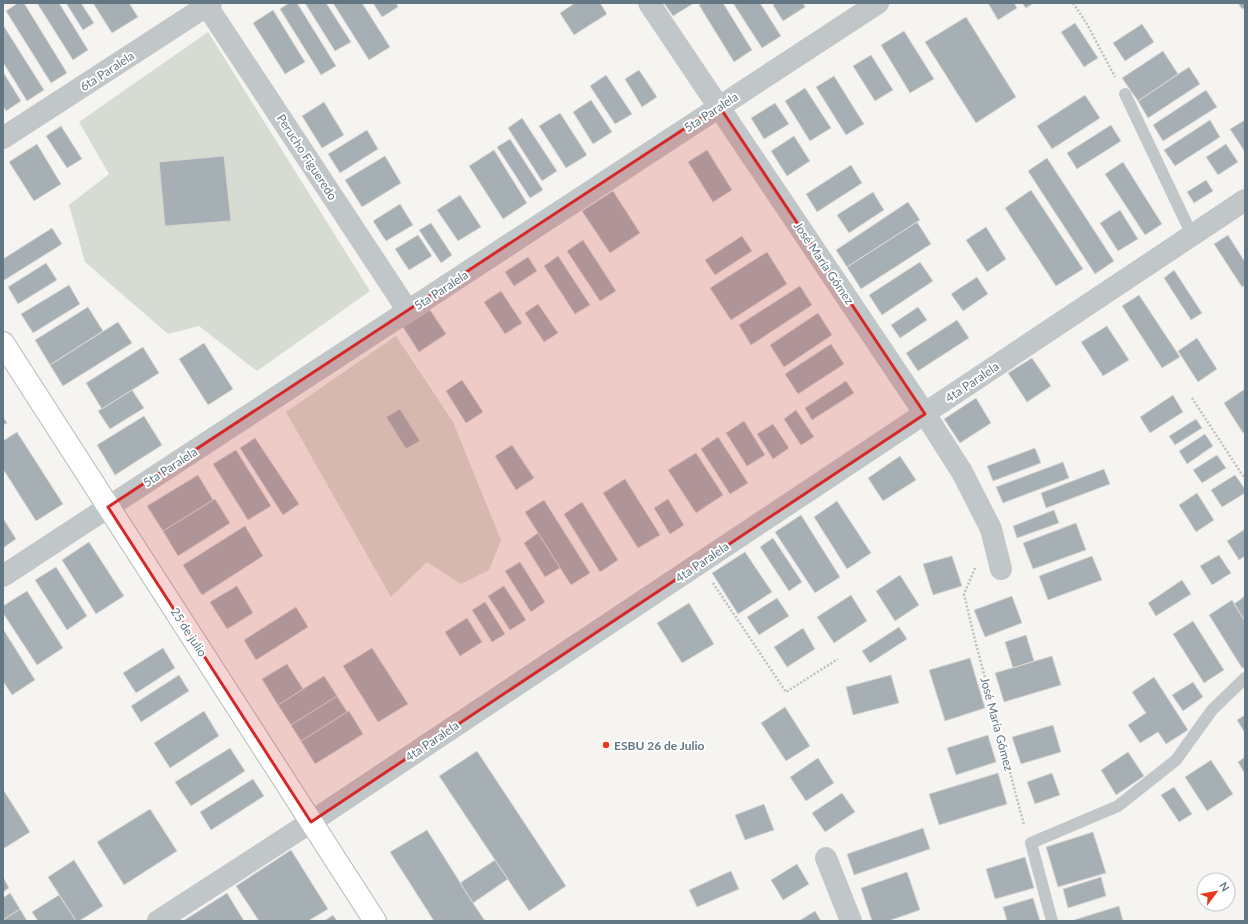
<svg xmlns="http://www.w3.org/2000/svg" width="1248" height="924" viewBox="0 0 1248 924" font-family="Lato,sans-serif">
<style>
.green{fill:#d6dcd1}
.building{fill:#a6b0b4;stroke:#d6d5d3}
.lines{fill:none;stroke-linecap:round;stroke-linejoin:round}
.secondary-casing{stroke:#b3babd;stroke-width:24}
.path{stroke:#bdbfc1;stroke-width:2.5;stroke-dasharray:2 2;stroke-linecap:butt}
.lane{stroke:#c1c6c8;stroke-width:12}
.street{stroke:#c1c6c8;stroke-width:22}
.secondary{stroke:#fff;stroke-width:22}
.marked{fill:#d62828;fill-opacity:0.2;stroke:#d62828;stroke-width:3;stroke-linejoin:round}
.poi-dot{fill:#ea371b;stroke:#fff;stroke-width:1.5}
.labels{text-anchor:middle;dominant-baseline:central;stroke-width:4;stroke-linejoin:round;paint-order:stroke}
.street-label{font-size:12px;fill:#627783;stroke:#fff}
.poi-label{font-size:12px;font-weight:bold;fill:#627783;stroke:#fff;text-anchor:start}
</style>
<rect width="100%" height="100%" fill="#f5f4f0"/>
<path class="green" d="M 208,32 L 370,291 L 257,371 L 199,326 L 168,334 L 85,262 L 69,205 L 109,174 L 79,122 Z
M 396,336 L 453,422 L 501,540 L 489,570 L 461,584 L 427,562 L 391,597 L 286,412 Z"/>
<path class="building" d="M 18,3 L 24,3 L 67,73 L 51,83 L 6,11 Z
M 37,3 L 59,3 L 88,50 L 73,60 Z
M 66,3 L 81,3 L 94,23 L 83,30 Z
M 93,3 L 129,3 L 138,17 L 112,33 Z
M 289,3 L 297,3 L 336,66 L 321,75 L 280,9 Z
M 305,3 L 326,3 L 351,42 L 335,51 Z
M 333,3 L 362,3 L 390,47 L 369,60 Z
M 373,3 L 396,3 L 398,7 L 382,17 Z
M 575,3 L 600,3 L 607,14 L 574,35 L 560,13 Z
M 664,3 L 694,3 L 673,16 Z
M 702,3 L 723,3 L 752,50 L 734,62 L 699,5 Z
M 733,3 L 760,3 L 781,36 L 762,48 Z
M 776,3 L 803,3 L 805,7 L 783,21 L 773,5 Z
M 988,3 L 1014,3 L 1017,8 L 998,20 Z
M 1022,3 L 1034,3 L 1026,8 Z
M 1238,3 L 1245,3 L 1245,8 L 1242,9 Z
M 273,10 L 305,62 L 285,74 L 253,23 Z
M 966,17 L 1016,97 L 976,123 L 925,42 Z
M 1075,23 L 1098,58 L 1084,67 L 1061,32 Z
M 1142,24 L 1154,42 L 1125,61 L 1113,43 Z
M 3,25 L 44,90 L 27,101 L 3,62 Z
M 904,31 L 934,79 L 910,93 L 881,45 Z
M 1163,51 L 1178,74 L 1138,101 L 1122,78 Z
M 871,55 L 893,90 L 875,101 L 853,66 Z
M 1189,67 L 1200,84 L 1148,118 L 1138,101 Z
M 639,70 L 657,97 L 642,107 L 625,79 Z
M 3,72 L 21,101 L 6,111 L 3,106 Z
M 606,75 L 632,114 L 615,124 L 590,86 Z
M 834,76 L 864,124 L 846,135 L 816,87 Z
M 805,88 L 831,128 L 810,141 L 785,101 Z
M 1206,90 L 1217,107 L 1163,141 L 1153,125 Z
M 1085,95 L 1100,118 L 1052,149 L 1037,126 Z
M 591,100 L 612,132 L 593,144 L 573,112 Z
M 324,102 L 344,135 L 322,148 L 302,116 Z
M 775,103 L 789,124 L 764,139 L 751,118 Z
M 560,113 L 587,155 L 566,168 L 539,126 Z
M 522,118 L 557,171 L 542,181 L 508,128 Z
M 1210,120 L 1220,137 L 1175,166 L 1164,150 Z
M 1245,120 L 1245,152 L 1230,129 Z
M 1111,125 L 1121,141 L 1077,169 L 1067,153 Z
M 61,126 L 82,159 L 67,168 L 46,136 Z
M 367,130 L 378,149 L 340,173 L 328,154 Z
M 794,136 L 810,161 L 787,176 L 771,151 Z
M 510,139 L 543,190 L 530,198 L 497,147 Z
M 37,144 L 61,184 L 34,201 L 9,162 Z
M 1226,144 L 1238,162 L 1218,175 L 1206,157 Z
M 494,150 L 527,203 L 503,219 L 469,166 Z
M 707,150 L 732,190 L 713,202 L 688,162 Z
M 224,156 L 231,221 L 165,226 L 159,162 Z
M 385,156 L 401,183 L 362,207 L 345,180 Z
M 1047,158 L 1114,261 L 1095,274 L 1028,171 Z
M 1123,162 L 1162,224 L 1145,235 L 1105,174 Z
M 851,165 L 862,183 L 817,212 L 806,194 Z
M 1206,180 L 1213,191 L 1194,203 L 1187,192 Z
M 1031,190 L 1083,269 L 1056,286 L 1005,208 Z
M 613,191 L 640,233 L 610,253 L 582,211 Z
M 873,192 L 884,210 L 849,233 L 837,215 Z
M 460,195 L 481,227 L 458,241 L 437,210 Z
M 908,202 L 920,220 L 847,267 L 836,250 Z
M 400,204 L 413,225 L 386,241 L 373,221 Z
M 1120,210 L 1138,239 L 1118,251 L 1100,223 Z
M 917,222 L 931,244 L 861,289 L 847,267 Z
M 431,223 L 452,255 L 441,263 L 419,230 Z
M 986,227 L 1006,259 L 987,272 L 966,240 Z
M 52,228 L 62,244 L 3,281 L 3,259 Z
M 418,235 L 432,256 L 409,270 L 395,249 Z
M 1228,235 L 1245,262 L 1245,285 L 1242,287 L 1214,244 Z
M 742,236 L 752,251 L 715,275 L 705,260 Z
M 583,240 L 616,291 L 600,301 L 567,251 Z
M 767,252 L 787,284 L 731,320 L 710,288 Z
M 558,256 L 590,305 L 575,314 L 544,266 Z
M 528,257 L 537,271 L 514,286 L 505,272 Z
M 920,262 L 933,281 L 882,315 L 869,295 Z
M 46,263 L 57,280 L 18,304 L 8,287 Z
M 1174,270 L 1202,313 L 1191,320 L 1164,278 Z
M 977,277 L 988,294 L 963,311 L 951,294 Z
M 69,285 L 80,304 L 33,333 L 21,314 Z
M 800,286 L 812,305 L 751,345 L 739,325 Z
M 501,291 L 522,323 L 505,334 L 484,302 Z
M 1139,295 L 1180,357 L 1162,368 L 1122,306 Z
M 538,304 L 558,333 L 544,342 L 525,313 Z
M 88,307 L 103,331 L 50,365 L 35,340 Z
M 918,307 L 927,320 L 900,338 L 891,325 Z
M 430,310 L 446,334 L 419,352 L 403,327 Z
M 818,313 L 832,335 L 784,367 L 770,345 Z
M 957,320 L 969,338 L 918,371 L 906,353 Z
M 118,322 L 132,343 L 63,386 L 50,365 Z
M 1107,326 L 1129,360 L 1103,376 L 1081,342 Z
M 1197,338 L 1217,369 L 1198,382 L 1178,351 Z
M 204,343 L 233,389 L 208,405 L 179,359 Z
M 831,344 L 844,364 L 798,394 L 785,374 Z
M 143,347 L 159,373 L 102,409 L 86,383 Z
M 1032,358 L 1051,386 L 1027,402 L 1008,373 Z
M 462,380 L 483,412 L 466,423 L 446,391 Z
M 846,381 L 854,393 L 812,420 L 805,408 Z
M 1245,389 L 1245,432 L 1243,433 L 1224,403 Z
M 132,390 L 144,408 L 110,429 L 98,411 Z
M 1173,395 L 1183,412 L 1150,433 L 1140,417 Z
M 976,398 L 991,423 L 960,443 L 944,419 Z
M 400,409 L 420,441 L 406,449 L 386,417 Z
M 796,410 L 814,437 L 801,445 L 784,419 Z
M 144,416 L 162,445 L 115,475 L 97,445 Z
M 3,417 L 7,423 L 3,425 Z
M 1196,419 L 1202,428 L 1175,445 L 1169,436 Z
M 744,421 L 765,455 L 747,466 L 726,433 Z
M 773,424 L 789,448 L 773,459 L 757,434 Z
M 17,432 L 63,504 L 36,521 L 3,469 L 3,441 Z
M 1205,434 L 1213,446 L 1187,464 L 1179,451 Z
M 718,437 L 748,483 L 730,494 L 701,449 Z
M 255,438 L 299,504 L 283,515 L 240,448 Z
M 512,445 L 534,478 L 516,490 L 495,456 Z
M 1035,448 L 1041,463 L 993,481 L 987,466 Z
M 236,450 L 271,506 L 248,520 L 213,464 Z
M 696,453 L 723,495 L 696,513 L 668,470 Z
M 1217,455 L 1226,468 L 1202,483 L 1193,470 Z
M 900,456 L 916,480 L 883,501 L 868,478 Z
M 1063,462 L 1069,478 L 1003,503 L 996,487 Z
M 1104,469 L 1110,484 L 1046,508 L 1041,493 Z
M 198,475 L 213,500 L 163,531 L 147,506 Z
M 1235,475 L 1245,489 L 1245,493 L 1222,507 L 1211,490 Z
M 625,479 L 660,535 L 638,548 L 603,493 Z
M 1197,493 L 1214,520 L 1196,532 L 1179,505 Z
M 215,499 L 230,523 L 178,556 L 163,531 Z
M 668,499 L 684,525 L 670,534 L 654,508 Z
M 544,500 L 590,573 L 571,585 L 525,512 Z
M 837,501 L 871,553 L 847,569 L 814,517 Z
M 582,502 L 618,560 L 600,572 L 564,514 Z
M 1054,510 L 1059,523 L 1017,538 L 1013,526 Z
M 801,515 L 840,577 L 815,593 L 775,532 Z
M 3,518 L 16,539 L 3,548 Z
M 1076,523 L 1086,550 L 1033,569 L 1023,543 Z
M 245,526 L 263,556 L 202,595 L 183,565 Z
M 1245,529 L 1245,556 L 1239,560 L 1227,541 Z
M 538,533 L 560,568 L 545,577 L 524,543 Z
M 773,538 L 802,582 L 789,591 L 760,547 Z
M 89,542 L 124,596 L 96,614 L 62,560 Z
M 745,552 L 772,592 L 738,614 L 712,573 Z
M 1219,555 L 1231,573 L 1212,585 L 1200,566 Z
M 952,556 L 962,586 L 933,595 L 923,564 Z
M 1092,556 L 1102,580 L 1048,600 L 1039,576 Z
M 520,562 L 545,602 L 531,612 L 505,571 Z
M 56,567 L 87,616 L 67,630 L 35,580 Z
M 900,575 L 919,605 L 895,621 L 876,591 Z
M 1182,580 L 1191,594 L 1156,616 L 1148,603 Z
M 237,586 L 253,613 L 227,629 L 210,602 Z
M 504,586 L 526,620 L 510,630 L 488,596 Z
M 27,591 L 63,648 L 37,665 L 3,613 L 3,606 Z
M 851,595 L 867,621 L 834,643 L 817,617 Z
M 1012,596 L 1022,623 L 985,637 L 974,610 Z
M 1245,596 L 1245,616 L 1243,618 L 1234,604 Z
M 777,598 L 789,616 L 759,635 L 747,617 Z
M 1232,600 L 1245,621 L 1245,667 L 1242,668 L 1209,615 Z
M 485,602 L 505,634 L 492,642 L 472,610 Z
M 689,603 L 714,644 L 682,663 L 657,623 Z
M 296,607 L 308,627 L 256,660 L 244,640 Z
M 467,618 L 482,642 L 460,656 L 445,632 Z
M 1193,621 L 1224,670 L 1204,683 L 1173,634 Z
M 899,627 L 907,639 L 870,663 L 862,651 Z
M 803,628 L 815,649 L 787,667 L 774,647 Z
M 3,629 L 35,680 L 12,695 L 3,681 Z
M 1026,635 L 1034,661 L 1013,668 L 1005,642 Z
M 163,648 L 175,668 L 136,693 L 123,673 Z
M 372,648 L 408,704 L 378,722 L 343,666 Z
M 1052,656 L 1061,685 L 1004,702 L 995,673 Z
M 970,658 L 985,708 L 945,721 L 929,670 Z
M 287,664 L 303,689 L 278,705 L 262,679 Z
M 179,675 L 189,691 L 141,722 L 131,706 Z
M 891,675 L 899,703 L 853,715 L 846,687 Z
M 324,676 L 337,696 L 291,725 L 278,705 Z
M 1154,677 L 1188,730 L 1166,744 L 1158,732 L 1140,743 L 1128,725 L 1146,713 L 1132,692 Z
M 1193,682 L 1203,697 L 1183,711 L 1172,695 Z
M 337,696 L 347,712 L 301,741 L 291,725 Z
M 785,707 L 810,746 L 786,761 L 761,723 Z
M 204,711 L 219,736 L 170,768 L 154,743 Z
M 349,711 L 363,734 L 315,764 L 301,741 Z
M 1245,715 L 1245,733 L 1237,720 Z
M 1053,725 L 1061,752 L 1021,764 L 1012,737 Z
M 988,735 L 996,762 L 956,775 L 947,748 Z
M 230,748 L 245,771 L 191,806 L 175,782 Z
M 477,751 L 566,886 L 529,911 L 439,776 Z
M 1128,752 L 1144,776 L 1116,795 L 1101,770 Z
M 1245,757 L 1245,774 L 1238,762 Z
M 818,758 L 834,783 L 806,801 L 790,777 Z
M 1211,760 L 1233,794 L 1207,811 L 1185,777 Z
M 998,773 L 1007,804 L 939,825 L 929,794 Z
M 1052,773 L 1060,795 L 1035,804 L 1027,782 Z
M 253,779 L 264,796 L 211,830 L 200,812 Z
M 1174,787 L 1192,814 L 1179,822 L 1161,795 Z
M 3,791 L 4,791 L 30,832 L 3,849 Z
M 842,793 L 855,812 L 825,832 L 812,813 Z
M 764,804 L 774,830 L 745,840 L 735,815 Z
M 150,809 L 177,851 L 124,885 L 97,842 Z
M 923,828 L 930,849 L 854,875 L 847,854 Z
M 427,830 L 473,903 L 485,921 L 434,921 L 390,852 Z
M 1093,832 L 1106,873 L 1058,887 L 1046,847 Z
M 291,850 L 328,909 L 308,921 L 259,921 L 236,886 Z
M 1025,857 L 1034,888 L 995,899 L 986,869 Z
M 74,860 L 103,906 L 79,921 L 76,921 L 48,877 Z
M 495,860 L 508,879 L 473,903 L 460,883 Z
M 797,864 L 809,884 L 783,900 L 771,880 Z
M 731,871 L 739,889 L 697,907 L 689,890 Z
M 907,872 L 920,910 L 888,921 L 872,921 L 861,888 Z
M 3,877 L 9,888 L 3,892 Z
M 1101,877 L 1106,896 L 1068,908 L 1063,889 Z
M 10,893 L 20,909 L 3,920 L 3,898 Z
M 227,893 L 244,921 L 183,921 Z
M 59,895 L 76,921 L 38,921 L 32,912 Z
M 1033,898 L 1040,921 L 1007,921 L 1003,907 Z
M 1119,906 L 1123,921 L 1074,921 L 1074,920 Z
M 20,909 L 27,921 L 3,921 L 3,920 Z
M 815,911 L 821,921 L 799,921 Z
M 333,915 L 337,921 L 324,921 Z"/>
<g class="lines">
<defs>
<path id="secondary" d="M 3,343 L 375,921"/>
</defs>
<use href="#secondary" class="secondary-casing"/>
<path class="path" d="M 1073,3 L 1087,24 L 1115,77
M 1192,398 L 1245,479
M 975,568 L 964,594 L 975,640 L 1024,825
M 713,583 L 786,692 L 838,659"/>
<path class="lane" d="M 1125,94 L 1192,235
M 1052,921 L 1031,843 L 1118,806 L 1176,760 L 1212,710 L 1245,678"/>
<path class="street" d="M 205,3 L 408,311
M 649,3 L 925,414 L 962,472 L 991,529 L 1001,569
M 3,138 L 211,3
M 3,576 L 878,3
M 826,858 L 851,921
M 158,921 L 311,822 L 1245,200"/>
<use href="#secondary" class="secondary"/>
</g>
<path class="marked" d="M 719,106 L 925,414 L 311,822 L 108,507 Z"/>
<circle class="poi-dot" cx="606" cy="745" r="4"/>
<g class="labels">
<g class="street-label">
<text transform="translate(107 71) rotate(-33)">6ta Paralela</text>
<text transform="translate(711 112) rotate(-33)">5ta Paralela</text>
<text transform="translate(307 157) rotate(57)">Perucho Figueredo</text>
<text transform="translate(824 263) rotate(56)">José María Gómez</text>
<text transform="translate(441 290) rotate(-33)">5ta Paralela</text>
<text transform="translate(972 382) rotate(-34)">4ta Paralela</text>
<text transform="translate(170 467) rotate(-33)">5ta Paralela</text>
<text transform="translate(702 562) rotate(-34)">4ta Paralela</text>
<text transform="translate(189 632) rotate(57)">25 de julio</text>
<text transform="translate(997 724) rotate(75)">José María Gómez</text>
<text transform="translate(432 741) rotate(-34)">4ta Paralela</text>
</g>
<g class="poi-label">
<text x="614" y="745">ESBU 26 de Julio</text>
</g>
</g>
<rect width="1248" height="924" fill="none" stroke="#627783" stroke-width="8"/>
<g transform="translate(1216 892) rotate(58)"><circle r="19" fill="#ffffff" stroke="#c0c9cd"/>
<path d="M0-3L7 15L0 10L-7 15Z" fill="#ea371b"/>
<text y="-6" font-size="11" font-weight="bold" text-anchor="middle" fill="#627783">N</text>
</g>
</svg>
